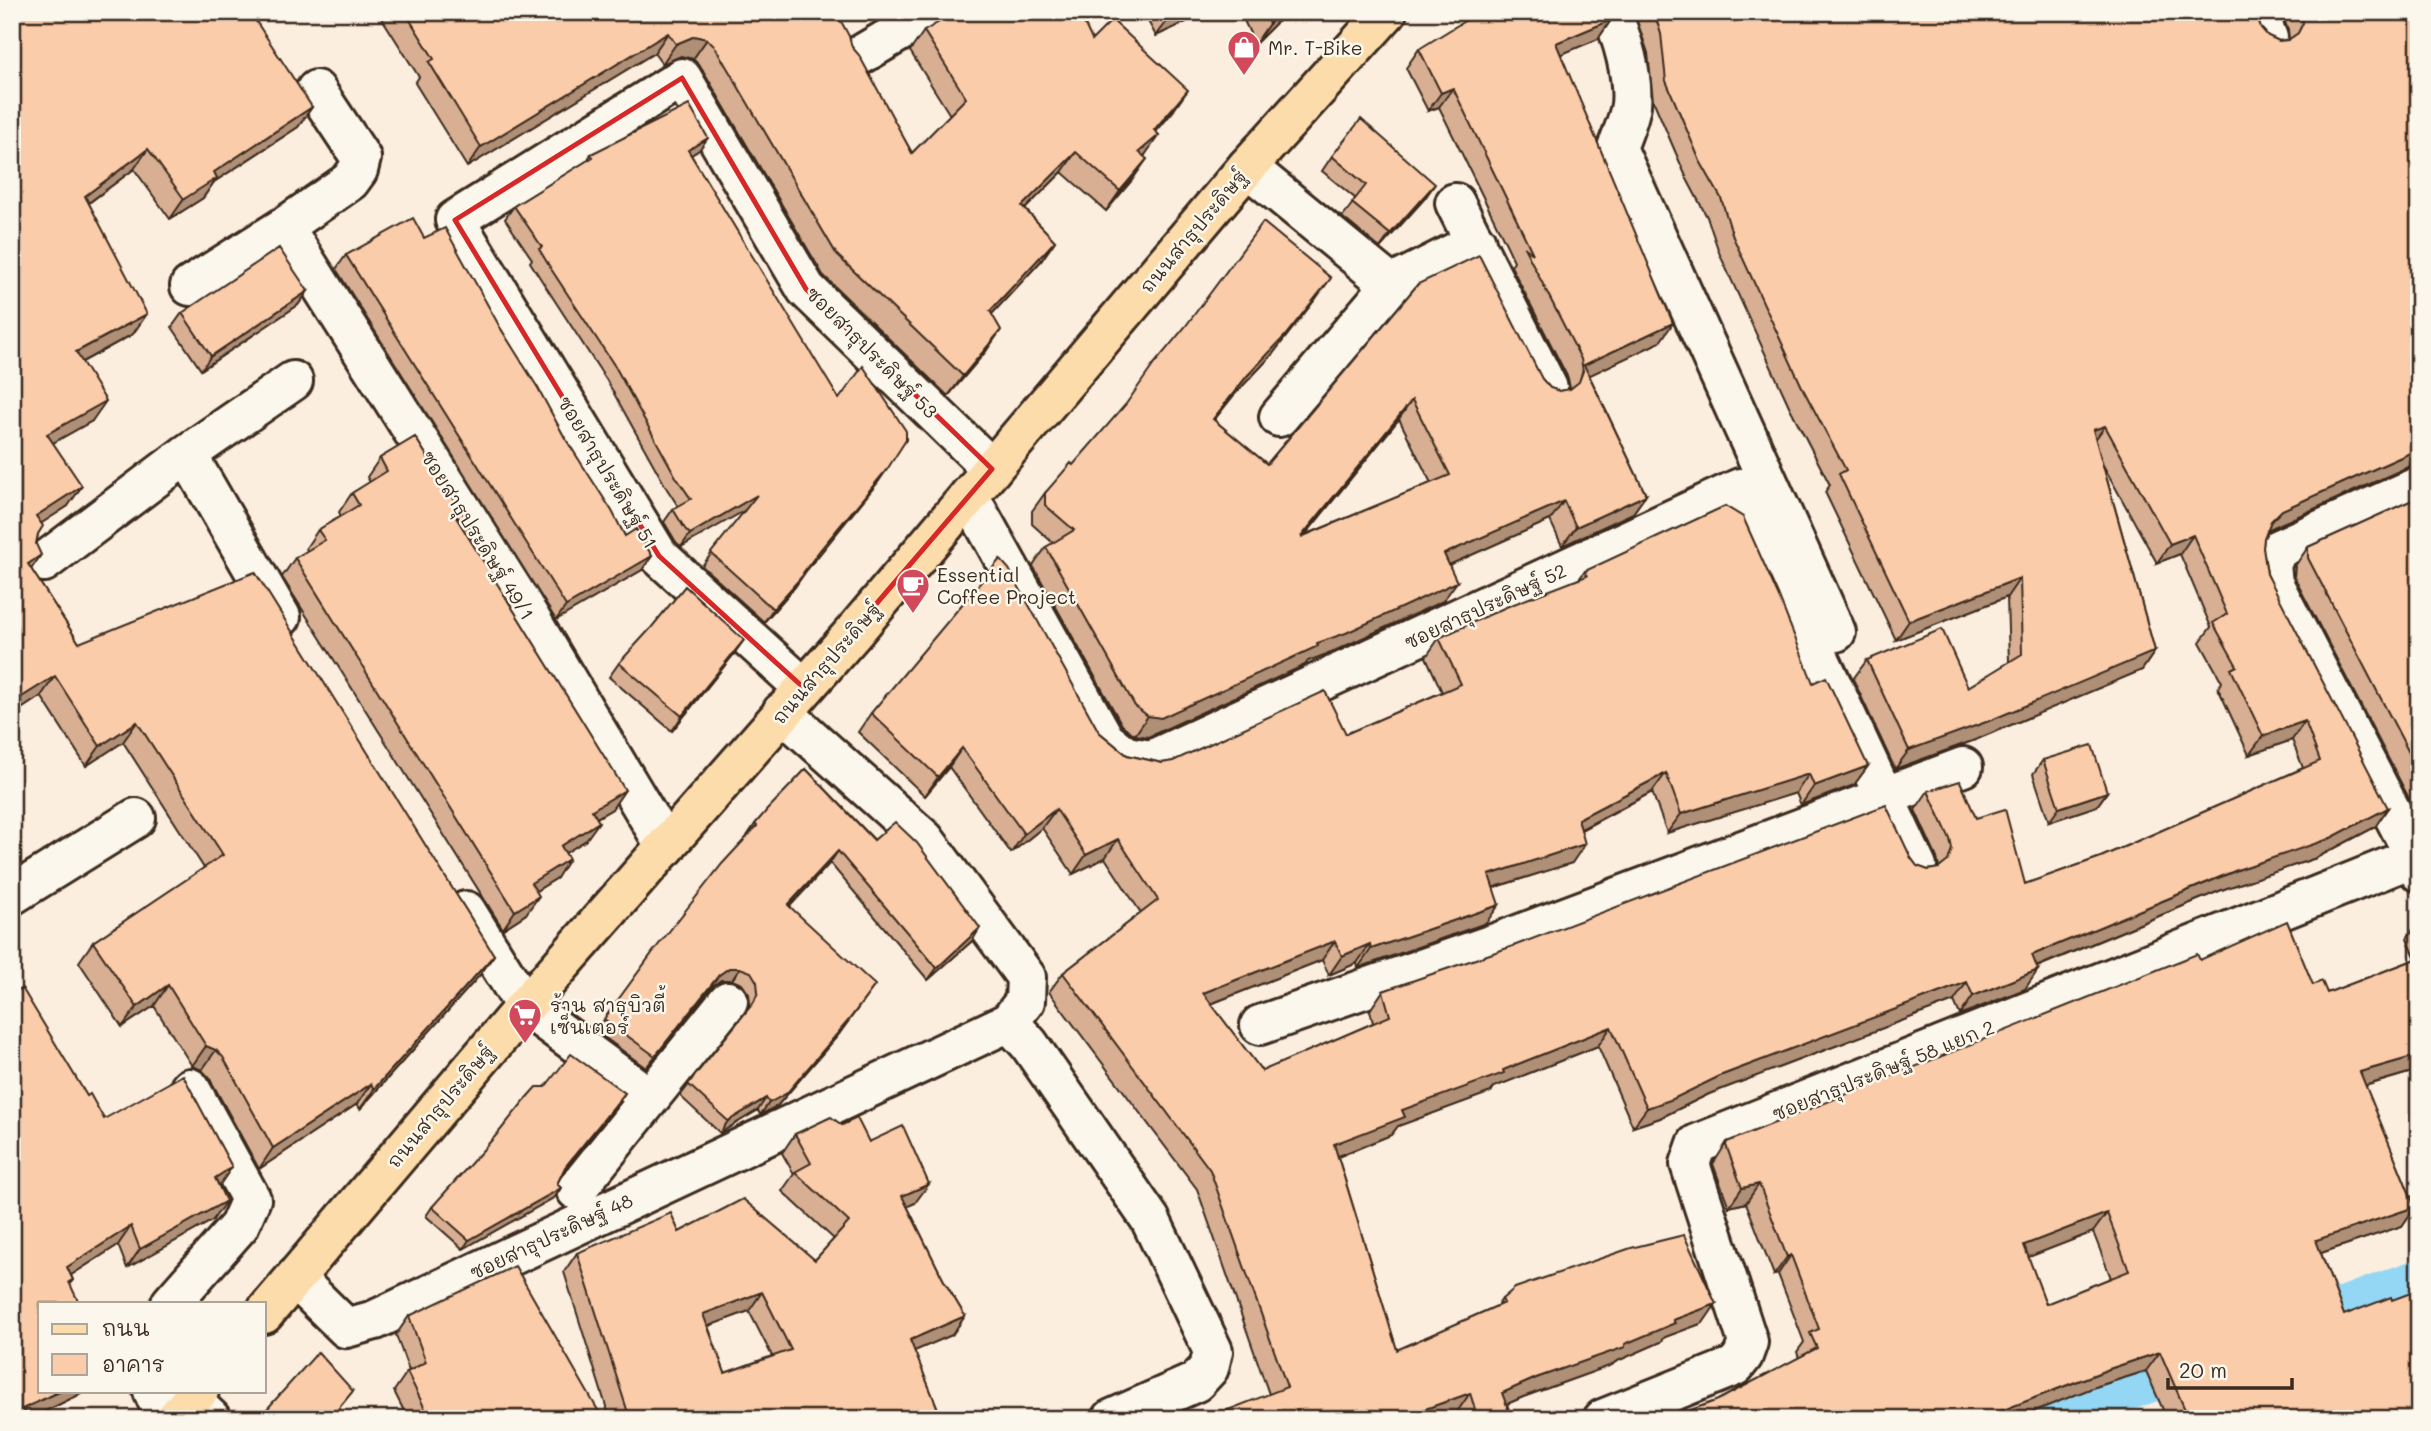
<svg xmlns="http://www.w3.org/2000/svg" width="2431" height="1431" viewBox="0 0 2431 1431" font-family="Mali,'Playpen Sans Thai',sans-serif">
<style>
.lines{fill:none;stroke-linecap:round;stroke-linejoin:round}
.canal{stroke:#93d7f5;stroke-width:44}
.minor-casing{stroke:#3b2a1e;stroke-width:44}
.major-casing{stroke:#3b2a1e;stroke-width:44}
.minor{stroke:#fbf7ec;stroke-width:38}
.major{stroke:#fddcac;stroke-width:38}
.wall{fill:#d8af92;stroke:#3b2a1e;stroke-width:2;fill-rule:evenodd}
.shaded-wall{fill:#b08f77;stroke:#3b2a1e;stroke-width:2}
.building{fill:#fbccaa;stroke:#3b2a1e;stroke-width:2;fill-rule:evenodd}
.marked{fill:none;stroke:#d62828;stroke-width:5;stroke-linejoin:round}
.labels{text-anchor:middle;dominant-baseline:central;stroke-width:5;stroke-linejoin:round;paint-order:stroke}
.poi-label{font-size:19px;fill:#3b2a1e;stroke:#fbf7ec;text-anchor:start}
.street-label{font-size:19px;fill:#3b2a1e;stroke:#fbf7ec}
</style>
<rect width="100%" height="100%" fill="#fbeedf"/>
<filter id="ink" filterUnits="userSpaceOnUse"><feTurbulence type="fractalNoise" baseFrequency=".0143" numOctaves="2"/><feDisplacementMap in="SourceGraphic" scale="14" xChannelSelector="R" yChannelSelector="G"/><feConvolveMatrix kernelMatrix="1 2 1 2 8 2 1 2 1" color-interpolation-filters="sRGB"/></filter>
<g filter="url(#ink)">
<g class="lines">
<path class="canal" d="M 2286,1330 L 2419,1281
M 2045,1419 L 2208,1359"/>
<defs>
<path id="minor" d="M 1611,12 C 1622,37 1634,77 1631,105 C 1629,119 1622,134 1617,148 L 1836,632
M 2258,12 L 2268,38
M 857,57 L 933,12
M 1247,167 L 1391,285
M 1455,203 L 1548,388
M 284,227 L 518,598 L 666,847
M 190,286 L 284,227 L 350,181 L 358,170 L 361,158 L 316,90
M 1279,417 L 1391,285 L 1476,242
M 187,454 L 281,617
M 2419,486 L 2278,549 L 2271,565 L 2273,583 L 2415,857 L 2419,872
M 969,496 L 1105,740 L 1126,756 L 1151,760 L 1740,488 L 1917,867
M 44,562 L 187,454 L 293,381
M 804,688 L 659,556 L 455,220 L 682,78 L 806,289 L 992,469
M 12,895 L 136,818
M 466,911 L 525,1006 L 650,1098
M 1009,1022 L 1029,1044 L 1150,1219 L 1213,1351 L 1209,1368 L 1196,1382 L 1112,1419
M 1260,1025 L 1496,943 L 1963,767
M 576,1190 L 728,1001
M 295,1278 L 346,1328 L 375,1320 L 1009,1022 L 1025,1001 L 1026,977 L 925,840 L 782,712
M 171,1303 L 239,1226 L 251,1199 L 190,1088
M 153,1391 L 166,1419
M 191,1400 L 211,1419
M 1603,1419 L 1735,1366 L 1743,1356 L 1748,1342 L 1690,1164 L 1697,1144 L 2419,855"/>
<path id="major" d="M 264,1314 L 525,1006 L 854,632 L 1247,167 L 1387,12
M 175,1419 L 199,1391"/>
</defs>
<use href="#minor" class="minor-casing"/>
<use href="#major" class="major-casing"/>
<use href="#minor" class="minor"/>
<use href="#major" class="major"/>
</g>
<path class="wall" d="M 12,12 L 312,107 L 298,127 L 214,182 L 203,198 L 170,219 L 134,169 L 89,203 L 133,334 L 82,362 L 92,421 L 53,443 L 68,506 L 41,523 L 38,534 L 31,569 L 79,643 L 494,955 L 480,975 L 360,1109 L 357,1104 L 259,1169 L 209,1077 L 202,1070 L 192,1066 L 154,1006 L 122,1027 L 79,962 L 93,942 L 204,868 L 123,742 L 86,766 L 41,696 L 12,715 Z
M 378,12 L 836,12 L 852,47 L 912,153 L 950,115 L 910,51 L 924,31 L 1092,40 L 1174,110 L 1156,132 L 1133,179 L 1106,211 L 1062,172 L 1025,209 L 1055,241 L 1041,261 L 992,314 L 987,350 L 948,396 L 823,275 L 701,67 L 693,59 L 681,56 L 662,64 L 654,53 L 467,167 L 415,83 L 419,77 Z
M 1143,12 L 1207,12 L 1156,36 Z
M 1240,12 L 1287,12 L 1255,44 Z
M 1634,12 L 2178,13 L 2261,28 L 2268,36 L 2279,41 L 2289,39 L 2288,30 L 2281,12 L 2419,12 L 2410,466 L 2269,529 L 2264,538 L 2263,548 L 2267,574 L 2375,827 L 2316,858 L 2224,889 L 2037,967 L 2025,989 L 1960,1015 L 1954,1001 L 1709,1094 L 1660,1118 L 1633,1127 L 1598,1046 L 1494,1087 L 1491,1092 L 1398,1126 L 1391,1135 L 1338,1157 L 1397,1350 L 1497,1306 L 1502,1299 L 1703,1323 L 1665,1337 L 1661,1342 L 1615,1362 L 1612,1365 L 1523,1397 L 1507,1404 L 1512,1419 L 1459,1419 L 1457,1412 L 1269,1394 L 1197,1189 L 1049,992 L 1063,973 L 1141,913 L 1105,858 L 1073,874 L 1042,828 L 1011,853 L 949,767 L 925,796 L 858,732 L 871,713 L 1099,732 L 1127,755 L 1162,763 L 1346,734 L 1442,692 L 1426,657 L 1439,638 L 1579,579 L 1585,571 L 1813,683 L 1868,766 L 1854,785 L 1801,805 L 1796,793 L 1667,833 L 1652,792 L 1581,830 L 1572,863 L 1493,888 L 1486,923 L 1358,968 L 1357,963 L 1329,975 L 1322,960 L 1211,1004 L 1262,1071 L 1373,1023 L 1370,1010 L 1383,991 L 1911,858 L 1917,866 L 1928,870 L 1939,868 L 1937,858 L 1915,810 L 1928,791 L 1976,818 L 2025,884 L 2101,857 L 2303,768 L 2292,740 L 2249,755 L 2218,688 L 2222,682 L 2200,642 L 2211,627 L 2180,554 L 2157,563 L 2103,465 L 2155,651 L 2142,670 L 1975,740 L 1895,769 L 1853,679 L 1867,660 L 1968,687 L 2009,663 L 2007,597 L 1896,640 L 1825,492 L 1830,485 L 1790,408 L 1720,255 L 1707,217 L 1687,179 L 1653,100 L 1648,53 Z
M 1611,20 L 1598,39 L 1561,54 L 1660,342 L 1589,375 L 1646,495 L 1633,513 L 1562,546 L 1550,520 L 1449,565 L 1443,601 L 1332,652 L 1308,661 L 1305,665 L 1148,737 L 1135,735 L 1122,725 L 1033,566 L 1046,547 L 1053,543 L 1032,524 L 1032,511 L 1045,493 L 1073,465 L 1317,297 L 1271,356 L 1234,395 L 1214,420 L 1267,464 L 1418,284 L 1542,379 L 1550,388 L 1559,391 L 1570,389 L 1568,378 L 1511,266 L 1514,261 L 1508,248 L 1439,107 L 1428,111 L 1406,68 L 1419,49 ZM 1399,419 L 1431,483 L 1305,535 Z
M 699,150 L 691,155 L 879,481 L 811,563 L 795,587 L 764,622 L 702,566 L 746,509 L 681,547 L 676,542 L 664,522 L 673,509 L 678,506 L 667,489 L 607,381 L 542,281 L 530,262 L 532,259 L 505,219 L 514,206 L 587,161 L 591,154 Z
M 1332,156 L 1425,198 L 1380,248 L 1342,217 L 1356,199 L 1322,171 Z
M 346,255 L 501,329 L 565,438 L 625,536 L 652,556 L 642,570 L 556,620 L 336,269 Z
M 308,291 L 298,305 L 201,370 L 172,327 L 182,313 Z
M 415,437 L 475,532 L 470,540 L 612,809 L 597,818 L 586,840 L 565,853 L 557,878 L 536,891 L 526,914 L 503,929 L 282,577 L 295,558 L 307,551 L 306,548 L 318,530 L 341,516 L 339,512 L 352,493 L 370,482 L 367,477 L 380,458 Z
M 2419,497 L 2419,807 L 2417,804 L 2413,806 L 2294,577 L 2295,566 L 2308,547 Z
M 734,654 L 672,731 L 609,677 L 619,663 Z
M 2043,760 L 2107,792 L 2097,806 L 2049,822 L 2033,774 Z
M 806,769 L 972,941 L 928,980 L 830,863 L 790,906 L 840,1033 L 778,1105 L 760,1115 L 758,1110 L 720,1133 L 680,1096 L 747,1011 L 750,1004 L 749,994 L 742,984 L 732,980 L 721,980 L 711,987 L 646,1068 L 596,1031 L 653,952 L 747,837 L 747,836 L 755,824 Z
M 2419,921 L 2419,1070 L 2365,1086 L 2415,1207 L 2402,1226 L 2321,1253 L 2344,1315 L 2419,1419 L 2167,1419 L 2146,1371 L 2095,1387 L 1718,1400 L 1799,1358 L 1797,1352 L 1804,1342 L 1778,1274 L 1774,1275 L 1746,1203 L 1729,1207 L 1713,1164 L 1727,1142 L 2200,960 L 2313,985 L 2327,993 L 2416,959 L 2407,938 ZM 2093,1232 L 2111,1278 L 2046,1304 L 2028,1257 Z
M 87,1096 L 104,1119 L 219,1186 L 213,1220 L 127,1268 L 118,1245 L 71,1275 L 73,1280 L 70,1284 L 87,1391 L 31,1418 L 12,1419 Z
M 619,1102 L 564,1170 L 557,1184 L 561,1188 L 555,1197 L 463,1249 L 426,1216 L 432,1207 Z
M 842,1125 L 869,1142 L 915,1203 L 907,1206 L 944,1281 L 965,1316 L 952,1335 L 914,1351 L 942,1419 L 610,1419 L 564,1272 L 577,1253 L 679,1232 L 815,1260 L 834,1239 L 782,1191 L 794,1174 L 782,1153 L 795,1134 ZM 749,1311 L 772,1356 L 725,1373 L 708,1326 Z
M 2419,1203 L 2419,1229 L 2413,1212 Z
M 409,1316 L 603,1419 L 408,1419 L 394,1391 L 407,1372 L 409,1371 L 396,1335 Z"/>
<path class="shaded-wall" d="M 1179,12 L 1207,12 L 1156,36 L 1171,16 Z
M 1281,12 L 1287,12 L 1255,44 L 1269,24 Z
M 1611,20 L 1598,39 L 1543,62 L 1556,43 Z
M 668,33 L 654,53 L 467,167 L 481,147 Z
M 695,36 L 707,39 L 693,59 L 681,56 L 662,64 L 676,44 Z
M 1453,88 L 1439,107 L 1428,111 L 1441,93 Z
M 1188,90 L 1174,110 L 1140,150 L 1154,130 Z
M 312,107 L 298,127 L 214,182 L 203,198 L 170,219 L 184,199 L 214,172 Z
M 1159,135 L 1145,155 L 1125,172 L 1139,152 Z
M 708,138 L 699,150 L 679,163 L 688,150 Z
M 148,149 L 134,169 L 71,216 L 85,196 Z
M 1076,152 L 1062,172 L 1008,226 L 1022,206 Z
M 1147,159 L 1133,179 L 1106,211 L 1120,191 Z
M 1435,184 L 1425,198 L 1380,248 L 1390,234 Z
M 1055,241 L 1041,261 L 976,331 L 990,311 Z
M 1331,278 L 1317,297 L 1271,356 L 1234,395 L 1200,438 L 1213,419 L 1247,376 Z
M 308,291 L 298,305 L 201,370 L 211,356 Z
M 147,314 L 133,334 L 62,373 L 76,352 Z
M 1673,323 L 1660,342 L 1580,380 L 1584,365 Z
M 1001,330 L 987,350 L 948,396 L 963,376 Z
M 1412,400 L 1399,419 L 1288,556 L 1301,537 Z
M 106,401 L 92,421 L 33,454 L 47,434 Z
M 2105,426 L 2092,444 L 2093,430 Z
M 2419,449 L 2419,465 L 2410,466 L 2269,529 L 2258,540 L 2271,521 L 2282,510 Z
M 888,468 L 879,481 L 794,586 L 820,550 Z
M 82,486 L 68,506 L 22,536 L 36,516 Z
M 757,495 L 749,508 L 681,547 L 690,534 Z
M 1646,495 L 1633,513 L 1562,546 L 1576,527 Z
M 1564,501 L 1550,520 L 1431,573 L 1444,554 Z
M 2193,535 L 2180,554 L 2157,563 L 2170,544 Z
M 41,555 L 27,575 L 28,564 Z
M 652,556 L 642,570 L 556,620 L 566,606 Z
M 804,574 L 795,587 L 764,622 L 773,609 Z
M 2020,578 L 2007,597 L 1896,640 L 1909,621 Z
M 1457,582 L 1443,601 L 1332,652 L 1308,661 L 1305,665 L 1148,737 L 1135,735 L 1148,716 Z
M 744,640 L 734,654 L 672,731 L 682,716 Z
M 2155,651 L 2142,670 L 1975,740 L 1895,769 L 1909,750 Z
M 55,676 L 41,696 L 12,715 L 12,703 Z
M 2305,721 L 2292,740 L 2249,755 L 2263,736 Z
M 137,722 L 123,742 L 86,766 L 100,746 Z
M 962,748 L 949,767 L 925,796 L 938,777 Z
M 1868,766 L 1854,785 L 1801,805 L 1814,786 Z
M 1666,773 L 1652,792 L 1564,838 L 1578,819 Z
M 1809,774 L 1796,793 L 1667,833 L 1681,814 Z
M 625,790 L 612,809 L 579,828 L 592,810 Z
M 2107,792 L 2097,806 L 2049,822 L 2059,808 Z
M 2388,808 L 2375,827 L 2316,858 L 2224,889 L 2019,974 L 2032,955 Z
M 1056,809 L 1042,828 L 1011,853 L 1024,834 Z
M 599,822 L 586,840 L 548,864 L 561,846 Z
M 1118,839 L 1105,858 L 1073,874 L 1086,855 Z
M 1585,844 L 1572,863 L 1476,893 L 1489,875 Z
M 838,851 L 830,863 L 780,917 L 788,905 Z
M 569,859 L 557,878 L 518,902 L 531,883 Z
M 539,896 L 526,914 L 503,929 L 515,911 Z
M 1499,905 L 1486,923 L 1358,968 L 1371,949 Z
M 980,928 L 972,941 L 928,980 L 937,968 Z
M 1335,941 L 1322,960 L 1190,1012 L 1203,993 Z
M 1370,944 L 1357,963 L 1329,975 L 1342,956 Z
M 494,955 L 480,975 L 360,1109 L 374,1089 Z
M 729,968 L 740,968 L 732,980 L 721,980 L 711,987 L 646,1068 L 719,975 Z
M 2038,970 L 2025,989 L 1960,1015 L 1973,996 Z
M 1967,982 L 1954,1001 L 1709,1094 L 1660,1118 L 1633,1127 L 1647,1108 L 1722,1075 Z
M 168,985 L 154,1006 L 122,1027 L 137,1007 Z
M 875,985 L 840,1033 L 778,1105 L 760,1115 L 769,1103 Z
M 1611,1027 L 1598,1046 L 1494,1087 L 1491,1092 L 1398,1126 L 1391,1135 L 1321,1163 L 1334,1144 L 1402,1110 Z
M 206,1046 L 216,1050 L 202,1070 L 192,1066 Z
M 2419,1055 L 2419,1070 L 2346,1091 L 2360,1072 Z
M 371,1084 L 357,1104 L 259,1169 L 273,1148 Z
M 625,1093 L 619,1102 L 559,1176 L 565,1167 Z
M 766,1098 L 758,1110 L 720,1133 L 728,1121 Z
M 232,1167 L 219,1186 L 215,1178 Z
M 929,1184 L 915,1203 L 889,1215 L 902,1196 Z
M 1759,1184 L 1746,1203 L 1729,1207 L 1742,1188 Z
M 561,1188 L 555,1197 L 463,1249 L 469,1240 Z
M 226,1201 L 213,1220 L 127,1268 L 140,1249 Z
M 2415,1207 L 2402,1226 L 2303,1259 L 2316,1240 Z
M 2107,1213 L 2093,1232 L 2011,1264 L 2024,1245 Z
M 131,1226 L 118,1245 L 54,1286 L 67,1267 Z
M 1791,1255 L 1778,1274 L 1774,1275 L 1787,1257 Z
M 762,1292 L 749,1311 L 690,1333 L 703,1314 Z
M 1716,1304 L 1703,1323 L 1665,1337 L 1661,1342 L 1615,1362 L 1612,1365 L 1523,1397 L 1489,1412 L 1502,1393 L 1536,1378 L 1625,1344 L 1673,1320 Z
M 965,1316 L 952,1335 L 896,1359 L 910,1340 Z
M 2160,1352 L 2146,1371 L 2095,1387 L 2015,1419 L 1980,1419 L 2109,1369 Z
M 61,1391 L 87,1391 L 29,1419 L 22,1409 Z
M 1470,1393 L 1457,1412 L 1437,1419 L 1397,1419 Z"/>
<path class="building" d="M 12,12 L 250,12 L 312,107 L 214,172 L 217,178 L 184,199 L 148,149 L 85,196 L 147,314 L 76,352 L 106,401 L 47,434 L 82,486 L 36,516 L 43,526 L 38,534 L 36,544 L 41,555 L 28,564 L 79,643 L 255,572 L 494,955 L 374,1089 L 371,1084 L 273,1148 L 223,1057 L 216,1050 L 206,1046 L 168,985 L 137,1007 L 93,942 L 223,855 L 137,722 L 100,746 L 55,676 L 12,703 Z
M 405,12 L 836,12 L 849,36 L 852,47 L 859,55 L 912,153 L 966,98 L 924,31 L 956,12 L 1079,12 L 1092,40 L 1112,20 L 1188,90 L 1154,130 L 1159,135 L 1139,152 L 1147,159 L 1120,191 L 1076,152 L 1022,206 L 1055,241 L 990,311 L 1001,330 L 963,376 L 837,255 L 715,47 L 707,39 L 695,36 L 676,44 L 668,33 L 481,147 L 429,62 L 434,59 Z
M 1168,12 L 1179,12 L 1171,16 Z
M 1264,12 L 1281,12 L 1269,24 Z
M 1479,12 L 1608,12 L 1611,20 L 1556,43 L 1673,323 L 1584,365 L 1646,495 L 1576,527 L 1564,501 L 1444,554 L 1457,582 L 1346,633 L 1317,643 L 1318,646 L 1161,718 L 1148,716 L 1135,706 L 1046,547 L 1074,530 L 1045,505 L 1045,493 L 1071,463 L 1073,465 L 1126,404 L 1154,364 L 1185,327 L 1263,222 L 1331,278 L 1284,337 L 1247,376 L 1213,419 L 1267,464 L 1418,284 L 1479,255 L 1542,379 L 1550,388 L 1559,391 L 1570,389 L 1579,382 L 1583,371 L 1581,359 L 1524,247 L 1533,254 L 1521,229 L 1453,88 L 1441,93 L 1419,49 ZM 1412,400 L 1450,475 L 1301,537 Z
M 1654,12 L 1914,12 L 1915,14 L 1919,12 L 2177,12 L 2178,13 L 2182,12 L 2256,12 L 2261,28 L 2268,36 L 2279,41 L 2288,40 L 2298,33 L 2303,23 L 2302,12 L 2419,12 L 2419,449 L 2282,510 L 2271,521 L 2264,538 L 2263,548 L 2267,574 L 2388,808 L 2329,839 L 2237,870 L 2032,955 L 2038,970 L 1973,996 L 1967,982 L 1722,1075 L 1673,1099 L 1647,1108 L 1611,1027 L 1503,1070 L 1504,1073 L 1402,1110 L 1405,1117 L 1334,1144 L 1397,1350 L 1504,1303 L 1502,1299 L 1515,1288 L 1631,1248 L 1684,1235 L 1716,1304 L 1673,1320 L 1675,1323 L 1625,1344 L 1625,1347 L 1536,1378 L 1502,1393 L 1512,1419 L 1478,1419 L 1470,1393 L 1397,1419 L 1205,1419 L 1287,1387 L 1210,1170 L 1063,973 L 1158,900 L 1118,839 L 1086,855 L 1056,809 L 1024,834 L 962,748 L 938,777 L 871,713 L 1000,559 L 1009,569 L 1099,732 L 1127,755 L 1162,763 L 1173,761 L 1325,691 L 1346,734 L 1461,684 L 1439,638 L 1506,607 L 1587,576 L 1585,571 L 1725,506 L 1743,517 L 1778,595 L 1813,683 L 1826,677 L 1868,766 L 1814,786 L 1809,774 L 1681,814 L 1666,773 L 1578,819 L 1585,844 L 1489,875 L 1499,905 L 1371,949 L 1370,944 L 1342,956 L 1335,941 L 1203,993 L 1262,1071 L 1390,1016 L 1383,991 L 1516,945 L 1886,805 L 1911,858 L 1917,866 L 1928,870 L 1939,868 L 1948,861 L 1952,849 L 1950,839 L 1928,791 L 1960,781 L 1976,818 L 2005,809 L 2025,884 L 2101,857 L 2320,761 L 2305,721 L 2263,736 L 2231,669 L 2237,666 L 2213,623 L 2227,614 L 2193,535 L 2170,544 L 2105,426 L 2093,430 L 2155,651 L 1989,721 L 1909,750 L 1867,660 L 1942,629 L 1968,687 L 2022,654 L 2020,578 L 1909,621 L 1839,474 L 1846,470 L 1803,389 L 1733,237 L 1721,198 L 1700,161 L 1666,81 L 1661,34 Z
M 689,105 L 708,138 L 688,150 L 839,399 L 863,366 L 906,431 L 906,440 L 888,468 L 820,550 L 803,573 L 804,574 L 773,609 L 711,553 L 757,495 L 690,534 L 685,529 L 673,509 L 691,499 L 676,477 L 616,368 L 551,269 L 539,249 L 542,247 L 514,206 L 593,157 L 591,154 Z
M 1361,119 L 1435,184 L 1390,234 L 1352,203 L 1366,185 L 1332,156 Z
M 413,218 L 424,238 L 445,228 L 501,329 L 538,388 L 565,438 L 612,511 L 625,536 L 636,529 L 652,556 L 566,606 L 346,255 Z
M 279,248 L 308,291 L 211,356 L 182,313 Z
M 415,437 L 475,532 L 454,514 L 625,790 L 592,810 L 599,822 L 561,846 L 569,859 L 531,883 L 539,896 L 515,911 L 295,558 L 325,540 L 318,530 L 359,505 L 352,493 L 387,471 L 380,458 Z
M 2419,497 L 2419,772 L 2308,558 L 2308,547 Z
M 685,586 L 744,640 L 682,716 L 619,663 L 651,628 Z
M 2092,745 L 2107,792 L 2059,808 L 2043,760 Z
M 806,769 L 874,840 L 895,822 L 917,843 L 980,928 L 937,968 L 838,851 L 788,905 L 875,985 L 848,1021 L 787,1093 L 769,1103 L 766,1098 L 728,1121 L 688,1084 L 754,1002 L 758,992 L 757,982 L 751,972 L 740,968 L 729,968 L 719,975 L 655,1056 L 604,1019 L 653,952 L 722,864 L 757,826 L 755,824 L 767,810 Z
M 2287,921 L 2313,985 L 2322,981 L 2327,993 L 2419,958 L 2419,1055 L 2360,1072 L 2415,1207 L 2316,1240 L 2344,1315 L 2391,1297 L 2392,1300 L 2419,1290 L 2419,1419 L 2189,1419 L 2160,1352 L 2109,1369 L 1980,1419 L 1666,1419 L 1718,1400 L 1817,1348 L 1810,1333 L 1819,1329 L 1791,1255 L 1787,1257 L 1759,1184 L 1742,1188 L 1726,1145 L 1727,1142 L 2197,954 L 2200,960 ZM 2107,1213 L 2129,1271 L 2046,1304 L 2024,1245 Z
M 22,988 L 87,1096 L 90,1094 L 104,1119 L 183,1075 L 232,1167 L 215,1178 L 226,1201 L 140,1249 L 131,1226 L 67,1267 L 73,1280 L 69,1282 L 79,1303 L 40,1303 L 40,1391 L 61,1391 L 22,1409 L 32,1419 L 12,1419 L 12,994 Z
M 571,1054 L 625,1093 L 565,1167 L 557,1184 L 561,1188 L 469,1240 L 432,1207 L 499,1132 L 528,1096 L 536,1087 L 545,1087 Z
M 831,1117 L 842,1125 L 857,1118 L 869,1142 L 903,1126 L 929,1184 L 902,1196 L 944,1281 L 965,1316 L 910,1340 L 942,1419 L 630,1419 L 577,1253 L 671,1213 L 679,1232 L 743,1199 L 815,1260 L 849,1222 L 795,1172 L 811,1163 L 795,1134 ZM 762,1292 L 791,1350 L 725,1373 L 703,1314 Z
M 515,1266 L 603,1419 L 430,1419 L 407,1372 L 426,1362 L 409,1316 Z
M 318,1352 L 353,1391 L 330,1419 L 258,1419 Z"/>
</g>
<path class="marked" d="M 682,78 L 806,289 L 992,469 L 804,688 L 659,556 L 455,220 Z"/>
<defs>
<symbol id="shop-pin" viewBox="-11 -11 22 30"><path d="M0 17L-7.5 6A9.5 9.5 0 1 1 7.5 6Z" fill="#d1495b" stroke="#fbf7ec"/><path d="M-5-2.5h2.3a2.7 3.5 0 0 1 5.4 0H5L5.5 6h-11ZM-1.5-2.5h3a1.5 2.3 0 0 0-3 0Z" fill="#fff"/></symbol>
<symbol id="cafe-pin" viewBox="-11 -11 22 30"><path d="M0 17L-7.5 6A9.5 9.5 0 1 1 7.5 6Z" fill="#d1495b" stroke="#fbf7ec"/><path d="M-5.5-4.5H6V0H3Q3 3.5 0 3.5H-2.5Q-5.5 3.5-5.5 0ZM3-3.2v2h1.7v-2ZM-6 4.5H4V6H-6Z" fill="#fff"/></symbol>
<symbol id="supermarket-pin" viewBox="-11 -11 22 30"><path d="M0 17L-7.5 6A9.5 9.5 0 1 1 7.5 6Z" fill="#d1495b" stroke="#fbf7ec"/><path d="M-6-5.5h2.5l.6 2H6L4.5 2H-2.5L-4.4-4H-6ZM-1.5 3.2a1.3 1.3 0 1 0 .1 0ZM3 3.2a1.3 1.3 0 1 0 .1 0Z" fill="#fff"/></symbol>
</defs>
<g fill-rule="evenodd">
<use href="#shop-pin" x="1225" y="28" width="38" height="52"/>
<use href="#cafe-pin" x="894" y="566" width="38" height="52"/>
<use href="#supermarket-pin" x="506" y="996" width="38" height="52"/>
</g>
<g class="labels">
<g class="poi-label">
<text x="1268" y="47">Mr. T-Bike</text>
<text x="937" y="574">Essential<tspan x="937" dy="22">Coffee Project</tspan></text>
<text x="550" y="1004">ร้าน สาธุบิวตี้<tspan x="550" dy="22">เซ็นเตอร์</tspan></text>
</g>
<g class="street-label">
<text transform="translate(1193 231) rotate(-50)">ถนนสาธุประดิษฐ์</text>
<text transform="translate(872 352) rotate(45)">ซอยสาธุประดิษฐ์ 53</text>
<text transform="translate(608 472) rotate(59)">ซอยสาธุประดิษฐ์ 51</text>
<text transform="translate(478 535) rotate(58)">ซอยสาธุประดิษฐ์ 49/1</text>
<text transform="translate(1485 606) rotate(-25)">ซอยสาธุประดิษฐ์ 52</text>
<text transform="translate(826 663) rotate(-49)">ถนนสาธุประดิษฐ์</text>
<text transform="translate(1883 1070) rotate(-22)">ซอยสาธุประดิษฐ์ 58 แยก 2</text>
<text transform="translate(440 1106) rotate(-50)">ถนนสาธุประดิษฐ์</text>
<text transform="translate(551 1236) rotate(-25)">ซอยสาธุประดิษฐ์ 48</text>
</g>
</g>
<rect width="2431" height="1431" fill="none" stroke="#fbf7ec" stroke-width="42"/>
<rect x="21" y="21" width="2389" height="1389" fill="none" stroke="#3b2a1e" stroke-width="2.5" filter="url(#ink)"/>
<rect x="38" y="1302" width="228" height="91" fill="#fbf7ec" stroke="#aea59a" stroke-width="2"/>
<rect x="52" y="1324" width="35" height="10" fill="#fddcac" stroke="#aea59a" stroke-width="2"/>
<text x="102" y="1336" font-size="21" fill="#3b2a1e">ถนน</text>
<rect x="52" y="1354" width="35" height="21" fill="#fbccaa" stroke="#aea59a" stroke-width="2"/>
<text x="102" y="1372" font-size="21" fill="#3b2a1e">อาคาร</text>
<path d="M2168 1378v10h124v-10" fill="none" stroke="#3b2a1e" stroke-width="3.5"/>
<text x="2179" y="1378" font-size="21" fill="#3b2a1e" stroke="#fbf7ec" stroke-width="5" paint-order="stroke">20 m</text>
</svg>
